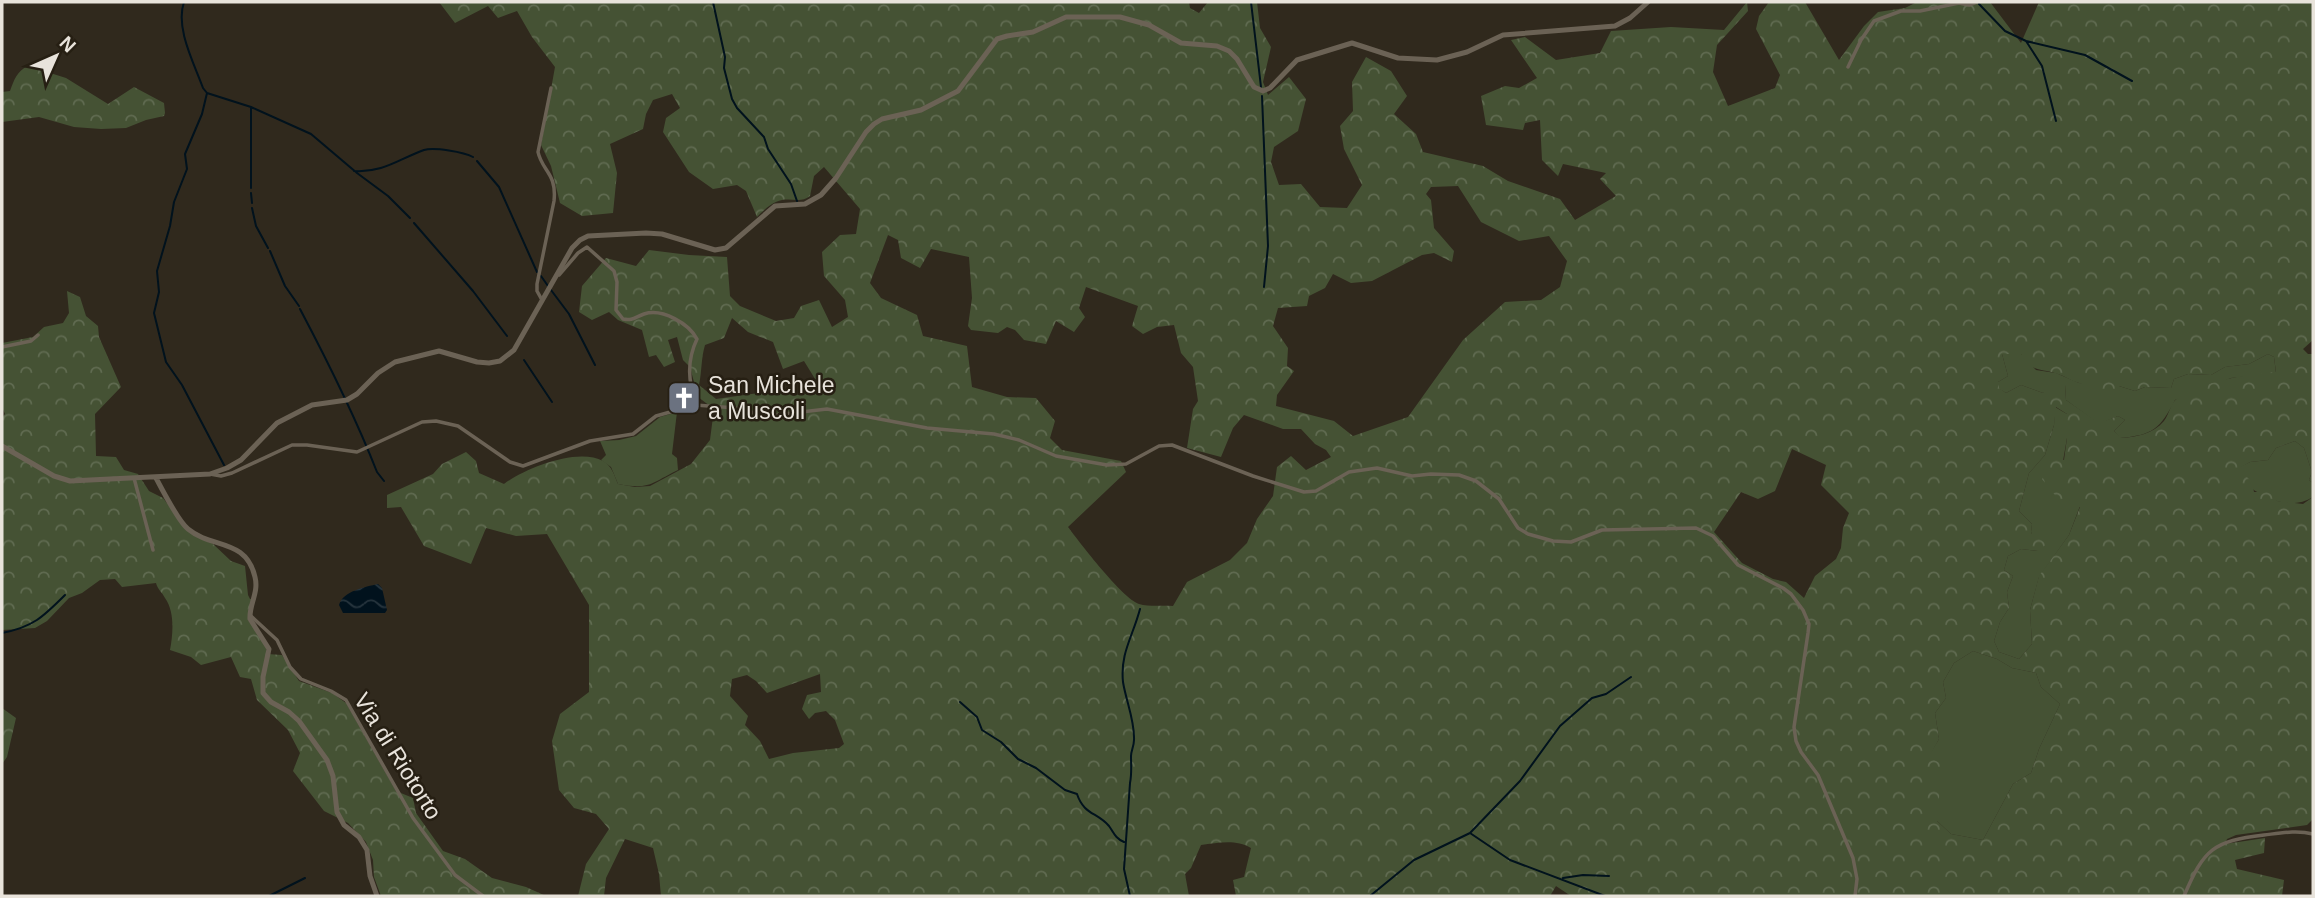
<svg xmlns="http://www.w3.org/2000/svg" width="2315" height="898" viewBox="0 0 2315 898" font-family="Arial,sans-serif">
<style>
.green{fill:#455234}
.forest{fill:url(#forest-crowns);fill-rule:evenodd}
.water{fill:url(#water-waves)}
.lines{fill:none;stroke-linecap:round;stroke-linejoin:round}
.stream{stroke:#01121d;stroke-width:2}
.street{stroke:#6b6255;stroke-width:3.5}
.secondary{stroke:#6b6255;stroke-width:5}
.labels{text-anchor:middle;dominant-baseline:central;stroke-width:5;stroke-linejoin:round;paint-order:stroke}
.poi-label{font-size:23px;fill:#e8e3db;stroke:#261f13;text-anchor:start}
.street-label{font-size:23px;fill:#e8e3db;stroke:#261f13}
</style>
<defs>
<pattern id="forest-crowns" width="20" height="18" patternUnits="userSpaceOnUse" patternTransform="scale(1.75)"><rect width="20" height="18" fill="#455234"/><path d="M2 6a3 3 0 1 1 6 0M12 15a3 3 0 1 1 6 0" fill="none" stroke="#606b51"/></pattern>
<pattern id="water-waves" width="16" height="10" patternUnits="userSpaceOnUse" patternTransform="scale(1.75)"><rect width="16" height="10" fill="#01121d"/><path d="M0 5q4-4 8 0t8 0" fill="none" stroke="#26343d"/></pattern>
</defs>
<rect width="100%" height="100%" fill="#30291d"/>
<path class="green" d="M 2002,354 L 2021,354 L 2036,370 L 2056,373 L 2079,383 L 2119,386 L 2135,391 L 2145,387 L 2171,388 L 2174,379 L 2188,374 L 2211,375 L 2225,367 L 2249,364 L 2268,354 L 2274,357 L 2276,373 L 2231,378 L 2175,400 C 2160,429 2153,435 2120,438 L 2114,431 L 2125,420 L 2118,416 L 2099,424 L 2066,400 L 2065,385 L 2043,393 L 2021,385 L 2006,393 L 1998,388 L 1998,382 L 2008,376 Z
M 2055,407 L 2067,414 L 2067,438 L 2063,461 L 2080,506 L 2069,535 L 2039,577 L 2030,610 L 2032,644 L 2019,659 L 1999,652 L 1994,641 L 2000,622 L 2009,608 L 2007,592 L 2013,576 L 2004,570 L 2008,556 L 2021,549 L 2038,551 L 2031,532 L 2032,524 L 2019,511 L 2029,473 L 2045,455 L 2054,425 Z
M 677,412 L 672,454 L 677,458 L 678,470 C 651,483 650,490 618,484 L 611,467 L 601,460 L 606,455 L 600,441 L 619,440 L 636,436 L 660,417 Z
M 2295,441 L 2304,448 L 2312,472 L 2309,480 L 2313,483 L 2313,497 C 2288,513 2258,495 2238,478 L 2238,468 L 2250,462 L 2268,460 L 2276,448 Z
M 1973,651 L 1997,659 L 2012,668 L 2036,673 L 2041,687 L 2060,704 L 2039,749 L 2031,773 L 2013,784 L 1983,840 L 1951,834 L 1937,821 L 1937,798 L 1928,757 L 1939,739 L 1935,713 L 1946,698 L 1943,682 L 1954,663 Z"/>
<path class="forest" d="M 439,2 L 1189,2 L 1190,8 L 1199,13 L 1208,2 L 1257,2 L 1260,28 L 1271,47 L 1263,82 L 1268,95 L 1289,77 L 1306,99 L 1298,131 L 1274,147 L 1271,162 L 1279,185 L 1301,184 L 1320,207 L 1347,208 L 1362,185 L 1344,149 L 1340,126 L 1353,111 L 1352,82 L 1366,57 L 1391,71 L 1407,96 L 1394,114 L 1416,134 L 1423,152 L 1483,166 L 1508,181 L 1560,199 L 1575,220 L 1616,196 L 1600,179 L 1606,173 L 1563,164 L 1558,176 L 1542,160 L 1540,120 L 1525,123 L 1523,130 L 1486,125 L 1481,96 L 1505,86 L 1519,88 L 1537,78 L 1511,40 L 1525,37 L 1556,60 L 1600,53 L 1611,31 L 1671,27 L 1724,30 L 1747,2 L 1748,11 L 1717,45 L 1713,72 L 1728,106 L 1775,88 L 1780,75 L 1756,29 L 1759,16 L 1769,2 L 1805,2 L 1839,60 L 1864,26 L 1878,12 L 1905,8 L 1917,2 L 1990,2 L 2021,43 L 2039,2 L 2313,2 L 2313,340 L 2303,349 L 2308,354 L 2313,354 L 2313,483 L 2309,480 L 2312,472 L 2304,448 L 2295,441 L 2276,448 L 2268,460 L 2250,462 L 2238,469 L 2238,477 L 2247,477 L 2252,482 L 2254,492 L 2271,492 L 2277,501 L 2303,504 L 2313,497 L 2313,819 L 2307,825 L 2236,835 L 2227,839 L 2225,844 L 2265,838 L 2264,853 L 2235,860 L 2237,869 L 2284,880 L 2282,896 L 1571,896 L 1556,886 L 1550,896 L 1236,896 L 1233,880 L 1244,877 L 1251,848 C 1236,839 1218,843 1201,845 L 1191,868 L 1185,874 L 1189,896 L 661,896 L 659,874 L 653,848 L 625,839 L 606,878 L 604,896 L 578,896 L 586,864 L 609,829 L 596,814 L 574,808 L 559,790 L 552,741 L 560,714 L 589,692 L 589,605 L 547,534 L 516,536 L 486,528 L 471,564 L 424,546 L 401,507 L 387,508 L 387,495 L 433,474 L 442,464 L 466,452 L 476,461 L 479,473 L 504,484 C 525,468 578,447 603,461 C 612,466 614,475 618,484 L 635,487 L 650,486 L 691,464 L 710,440 L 714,409 L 698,397 L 690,367 L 683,360 L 677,337 L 668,340 L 675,362 L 664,367 L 656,355 L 649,357 L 642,330 L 618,320 L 609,312 L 592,320 L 579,312 L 582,286 L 606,258 L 636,266 L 649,250 L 689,255 L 727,257 L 730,296 L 740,306 L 776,321 L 794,318 L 801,306 L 819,300 L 832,327 L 848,317 L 845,300 L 824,276 L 822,252 L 840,235 L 856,234 L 860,209 L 824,167 L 814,176 L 810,196 C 801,203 793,198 782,200 C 772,202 764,210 757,217 L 746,191 L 737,185 L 713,189 L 689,172 L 663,132 L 666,118 L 680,108 L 672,94 L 653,100 L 646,114 L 643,129 L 610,144 L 617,173 L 613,213 L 582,216 L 560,203 L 551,166 L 541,145 L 555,67 L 532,37 L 517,11 L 498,18 L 488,6 L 455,23 ZM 1458,186 L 1481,222 L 1519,241 L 1549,236 L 1567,261 L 1560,287 L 1541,300 L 1505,302 L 1463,340 L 1408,417 L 1353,436 L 1334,421 L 1276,406 L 1277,395 L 1294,371 L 1287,366 L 1288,348 L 1273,326 L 1278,308 L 1307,306 L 1309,296 L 1325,288 L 1333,274 L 1351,283 L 1372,281 L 1422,255 L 1434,253 L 1452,262 L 1454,251 L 1434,228 L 1431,200 L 1426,194 L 1431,187 ZM 888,235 L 898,240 L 901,258 L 920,268 L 931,249 L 969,257 L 972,298 L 968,326 L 971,330 L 998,333 L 1007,327 L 1015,330 L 1024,340 L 1046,344 L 1056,321 L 1074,332 L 1085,317 L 1079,308 L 1086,287 L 1138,306 L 1132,326 L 1143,334 L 1157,327 L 1174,325 L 1181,353 L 1193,367 L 1198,401 L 1193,409 L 1187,448 L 1221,457 L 1233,428 L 1244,415 L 1283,429 L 1301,429 L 1315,444 L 1326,450 L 1331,457 L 1306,470 L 1291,456 L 1277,467 L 1273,496 L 1257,519 L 1247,543 L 1230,560 L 1187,582 L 1173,606 C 1163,605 1149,607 1139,604 C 1122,598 1080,543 1068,527 L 1126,472 L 1121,461 L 1062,450 L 1050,438 L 1055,421 L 1036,398 L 1007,397 L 972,387 L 967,346 L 923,336 L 917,315 L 881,298 L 870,283 ZM 732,318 L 748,332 L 773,342 L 783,369 L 804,361 L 820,387 L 794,396 L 779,390 L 716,399 L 699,385 C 702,371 701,358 705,345 L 724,338 ZM 2002,354 L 2021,354 C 2031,373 2041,368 2058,374 C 2065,376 2071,381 2079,383 C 2091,387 2093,386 2103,394 L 2114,393 L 2119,386 L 2135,391 L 2145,387 L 2171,388 L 2174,379 L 2188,374 L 2211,375 L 2225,367 L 2249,364 L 2268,354 L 2274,357 L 2276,372 C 2244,375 2206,380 2178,398 C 2170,403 2170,413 2164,421 C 2153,434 2137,437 2121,438 L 2114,431 L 2125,420 L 2118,416 L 2099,423 L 2066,400 L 2065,385 L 2057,380 L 2043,393 L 2021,385 L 2006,393 L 1999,388 L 1998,382 L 2008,376 ZM 2056,407 L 2067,414 L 2067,438 L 2064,460 L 2051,456 L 2042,479 L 2063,505 L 2080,507 L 2069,535 L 2039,576 L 2030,610 L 2032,644 L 2019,659 L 1999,652 L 1994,641 L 2000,622 L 2009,608 L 2007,592 L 2013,576 L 2004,570 L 2008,556 L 2021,549 L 2038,551 L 2047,544 L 2031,533 L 2032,524 L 2019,511 L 2029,473 L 2045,455 L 2054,425 ZM 1792,449 L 1826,465 L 1821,485 L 1849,513 L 1843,528 L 1841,548 L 1836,559 L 1815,576 L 1804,598 L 1786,582 L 1773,579 L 1742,563 L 1714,532 L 1741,492 L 1758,499 L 1775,491 ZM 1973,651 L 1997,659 L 2012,668 L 2036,673 L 2041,687 L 2060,704 L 2039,749 L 2031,773 L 2013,784 L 1983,840 L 1951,834 L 1937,821 L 1942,764 L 1929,757 L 1939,739 L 1935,713 L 1946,698 L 1943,682 L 1954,663 ZM 820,674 L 821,692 L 807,695 L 802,709 L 809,719 L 815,713 L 826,711 L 835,720 L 844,744 L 839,748 L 793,753 L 769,759 L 760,741 L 745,725 L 748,716 L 730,696 L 732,679 L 747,675 L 756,681 L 767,693 Z
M 28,66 L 66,78 L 108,104 L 134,87 L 164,103 L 165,113 L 164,116 L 146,120 L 126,128 L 101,129 L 74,127 L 39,117 L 2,122 L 2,92 L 10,91 C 14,80 17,71 28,66 Z
M 67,291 L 80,297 L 86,316 L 98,326 L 99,337 L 121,387 L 95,414 L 96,456 L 116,457 L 124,470 L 138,474 L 149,491 L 163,498 L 185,527 L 212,543 L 231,561 L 245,566 L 248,595 L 250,599 L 253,599 L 248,620 L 266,646 L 267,654 L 282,655 L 299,681 L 332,693 L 346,703 L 396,791 L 413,798 L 416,813 L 443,851 L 465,859 L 492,878 L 526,887 L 546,896 L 381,896 L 374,877 L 373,860 L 366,842 L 348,823 L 324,811 L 293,771 L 300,753 L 288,730 L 257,700 L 251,679 L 240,677 L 231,657 L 201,665 L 191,657 L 170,650 C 173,634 175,612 165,598 C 162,592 158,590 156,583 L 122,587 L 115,579 L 100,580 L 82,593 L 69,598 L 47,621 L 35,628 L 2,630 L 2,417 L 5,414 L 2,407 L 2,343 L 33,337 L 44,327 L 63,323 L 69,313 Z
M 2,708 L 16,718 L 7,757 L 2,764 Z"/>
<path class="water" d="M 378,584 L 382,588 L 387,610 L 385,613 L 343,613 L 339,605 C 343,591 365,587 378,584 Z"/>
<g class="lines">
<path class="stream" d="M 184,2 C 175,28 194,63 203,88 L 207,93 L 251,107 L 311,134 L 357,173 L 388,196 L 410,218
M 713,2 L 725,57 L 724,68 L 732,99 L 737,108 L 764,137 L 768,149 L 791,184 L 797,201
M 1251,2 L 1261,87
M 1979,4 L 2005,31 L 2026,41 L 2042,66 L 2056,121
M 2026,41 L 2085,55 L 2132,81
M 207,93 L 202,114 L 185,154 L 187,169 L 174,202 L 170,226 L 157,271 L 159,292 L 154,313 L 166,362 L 182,385 L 224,465
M 1262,96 L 1268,246 L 1264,287
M 251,108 L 251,188
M 477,161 L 499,187 L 537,272
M 354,171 C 383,173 399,159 424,150 C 434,147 464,152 473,157
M 251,193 L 252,203
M 252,208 L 256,226 L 268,248
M 414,223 L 473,291 L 507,336
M 270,251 L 285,286 L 299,306
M 541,276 L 548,286
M 551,290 L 569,314 L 595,365
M 300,309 C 328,362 355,416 377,472 L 384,481
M 524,360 L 552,402
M 2,633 C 33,627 43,617 65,595
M 960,702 L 977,717 L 982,730 L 1001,742 L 1018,759 L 1036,768 L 1065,790 L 1077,794 C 1084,815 1097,812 1109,826 C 1114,833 1115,838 1124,842
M 1470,833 L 1510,860 L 1605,896
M 1563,878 L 1583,875 L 1609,876
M 269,896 L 305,878
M 1130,896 L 1124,869 L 1130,783 C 1132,773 1131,766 1131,756 C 1131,751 1134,746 1134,740 C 1135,721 1126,701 1123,682 C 1120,653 1133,636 1140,609
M 1370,896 L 1414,860 L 1470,833 L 1520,781 L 1560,726 L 1592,698 L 1606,694 L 1631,677"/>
<path class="street" d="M 1848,67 L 1861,40 L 1874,21 L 1901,11 L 1920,11 L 1959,3 L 1969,5 L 1977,2
M 559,275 L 578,253 L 587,247 L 614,271 L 617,282 L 616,310 L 623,319 C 633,321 635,317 644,314 C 663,308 689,324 697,339 C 686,362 689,381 695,405
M 542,300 L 537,291 L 537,284 L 554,201 C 557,173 542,171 538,152 L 551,88
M 2,347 L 31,341 L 38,335
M 210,474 L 221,476 L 232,473 L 292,445 L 307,445 L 357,452 L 422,422 L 436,421 L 458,426 L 510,462 L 523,466 L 590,441 L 633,434 L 656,416 L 695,405 L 736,408 L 767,416 L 827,409 L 927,428 L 994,434 L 1019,440 L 1056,456 L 1107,465 L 1126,464 L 1159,446 L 1172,445 L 1253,476 L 1304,492 L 1316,491 L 1349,472 L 1377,468 L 1412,476 L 1431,474 L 1459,475 L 1476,481 L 1499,499 L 1518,528 L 1528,534 L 1553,541 L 1571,542 L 1602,530 L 1696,528 L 1713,536 L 1738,565 L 1783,588 L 1791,594 L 1803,610 L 1809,624 L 1808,633 L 1794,727 L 1796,741 L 1801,752 L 1818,775 L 1853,858 L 1857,879 L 1855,896
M 134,478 L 153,550
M 251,616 L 277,640 L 290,667 L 301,679 L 331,691 L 346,700 L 413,818 L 455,875 L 483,896
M 2184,896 C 2204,849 2213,841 2264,835 C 2281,833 2297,830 2313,834"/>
<path class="secondary" d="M 2,446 L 54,476 L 70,481 L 210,474 L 227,468 L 241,460 L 277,423 L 312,405 L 347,400 L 357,394 L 378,373 L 395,362 L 439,351 L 477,362 L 489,363 L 500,361 L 514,350 L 572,248 L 580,240 L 588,236 L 646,233 L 662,234 L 715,250 L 726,248 L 775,206 L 805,204 L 821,195 L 836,178 L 866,132 L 874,124 L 882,119 L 921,110 L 958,91 L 997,39 L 1007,36 L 1033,32 L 1066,17 L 1120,17 L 1149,25 L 1181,43 L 1217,46 L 1229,51 L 1237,59 L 1254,87 L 1263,91 L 1270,88 L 1297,60 L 1352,43 L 1398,58 L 1437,60 L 1467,52 L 1503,35 L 1615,26 L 1630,18 L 1648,2
M 156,478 C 162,489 178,521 188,529 C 212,549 246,538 255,577 C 259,593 249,604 250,619 L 269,649 L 263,677 L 263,693 L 271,702 L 289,712 L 299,721 L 327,760 L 333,776 L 337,812 L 344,825 L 359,837 L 367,850 L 370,876 L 377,896"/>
</g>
<defs>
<symbol id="church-square" viewBox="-11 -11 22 22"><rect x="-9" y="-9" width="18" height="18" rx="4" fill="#6b7280" stroke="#261f13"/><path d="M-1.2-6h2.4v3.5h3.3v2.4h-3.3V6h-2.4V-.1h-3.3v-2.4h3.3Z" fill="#fff"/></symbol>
</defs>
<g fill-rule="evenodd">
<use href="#church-square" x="665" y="379" width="38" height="38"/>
</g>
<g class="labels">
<g class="poi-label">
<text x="708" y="385">San Michele<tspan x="708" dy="26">a Muscoli</tspan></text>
</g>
<g class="street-label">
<text transform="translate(398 756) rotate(58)">Via di Riotorto</text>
</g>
</g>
<rect width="2315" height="898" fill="none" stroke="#e8e3db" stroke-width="7"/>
<g transform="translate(56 56) rotate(45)" stroke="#261f13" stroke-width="5" paint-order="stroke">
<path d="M0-5L12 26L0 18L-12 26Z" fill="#e8e3db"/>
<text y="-10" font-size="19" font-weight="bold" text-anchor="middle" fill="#e8e3db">N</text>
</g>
</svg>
